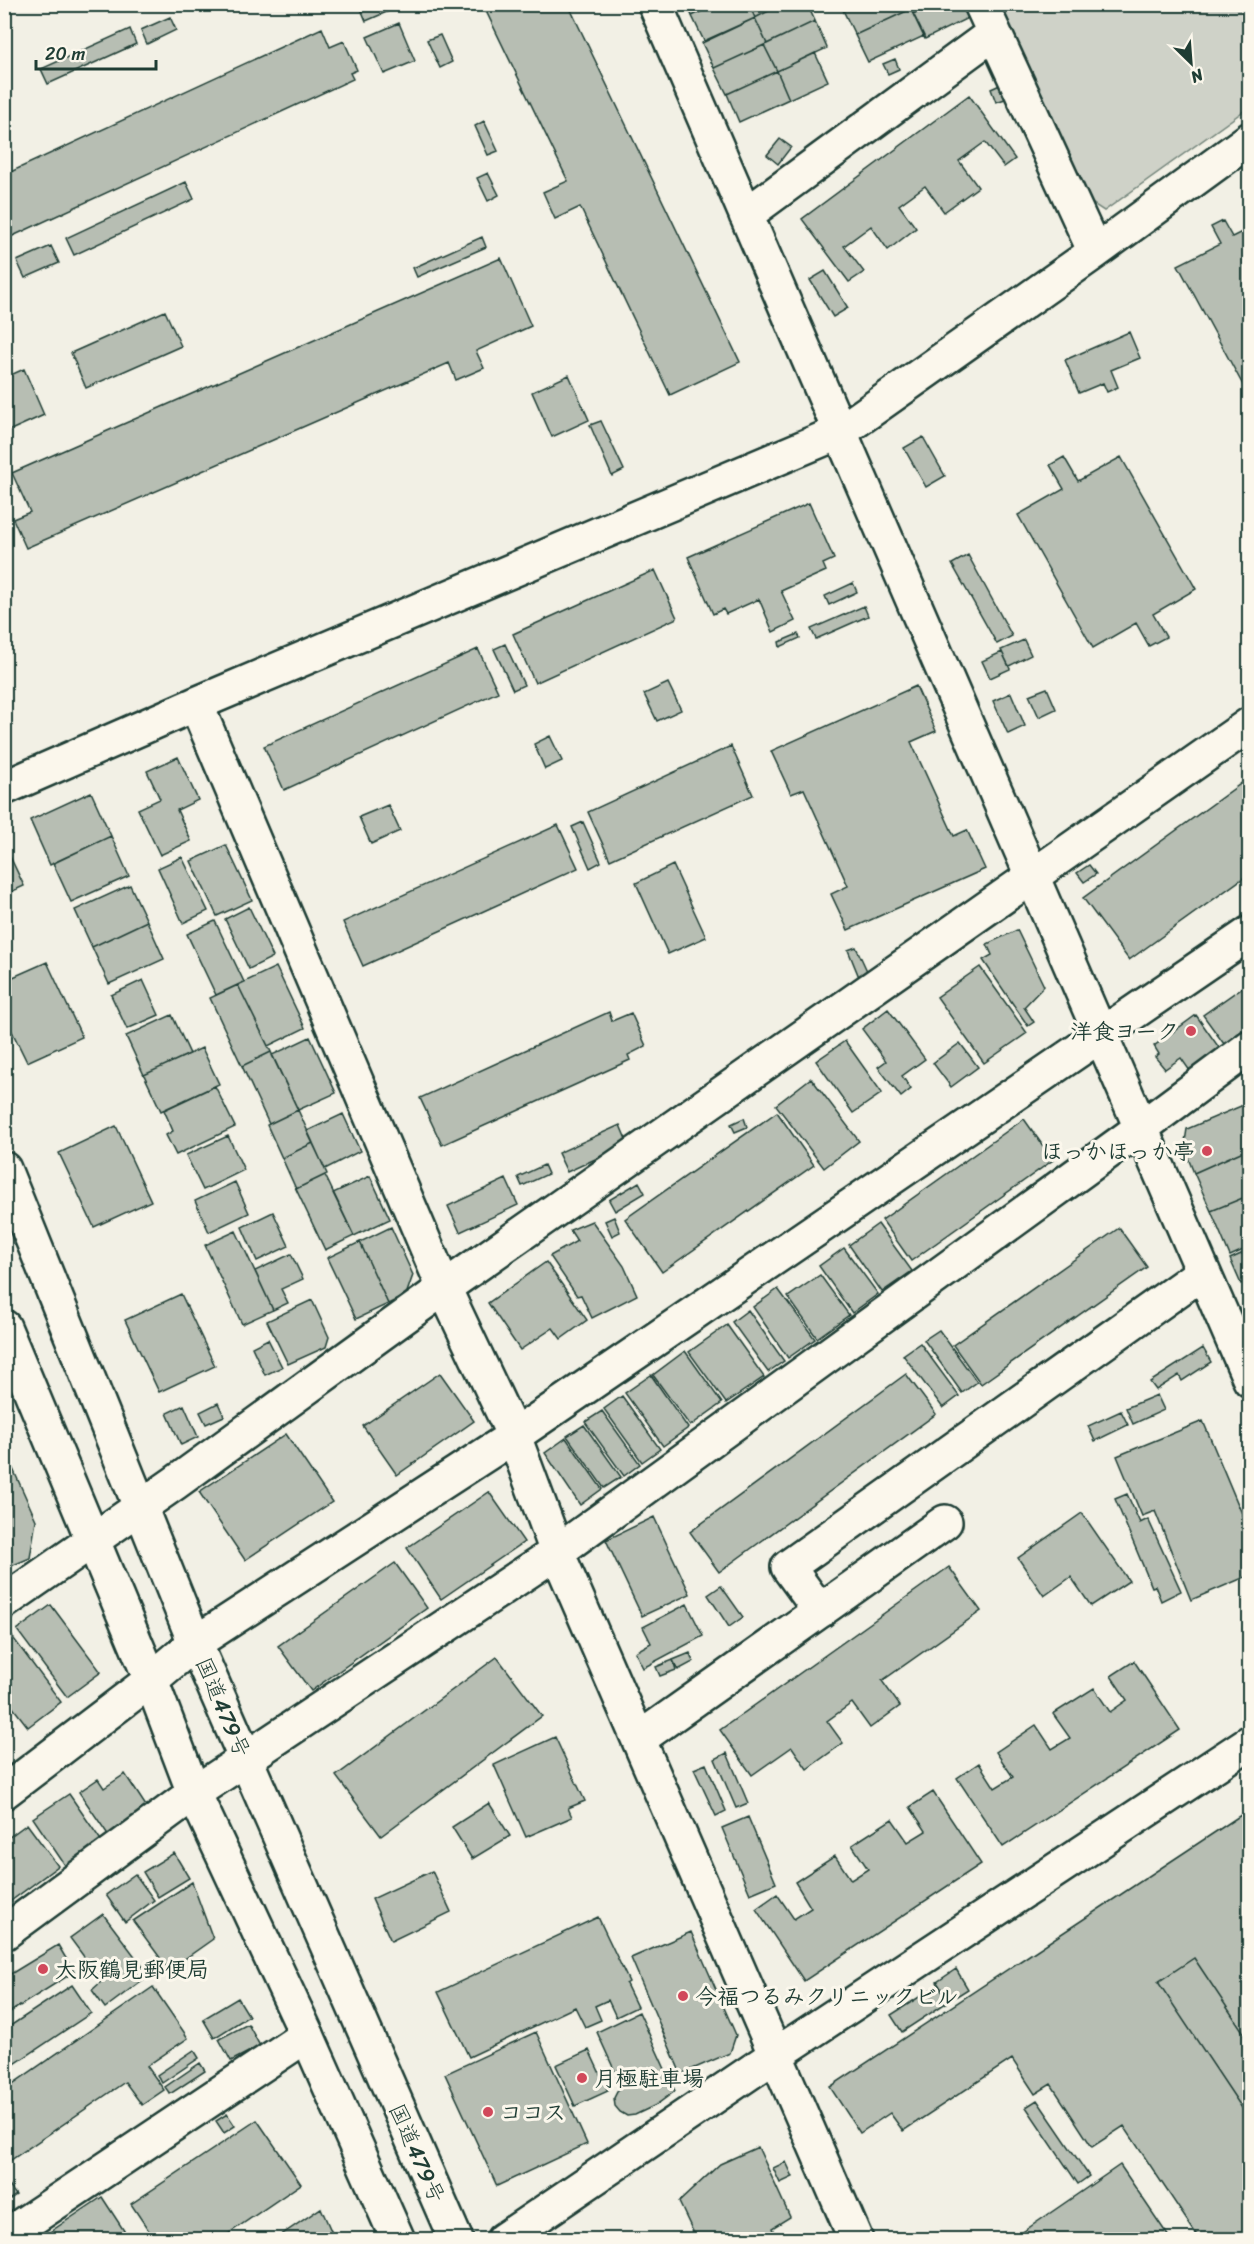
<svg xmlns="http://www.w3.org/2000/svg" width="1254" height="2244" viewBox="0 0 1254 2244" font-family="Sriracha,'Klee One',sans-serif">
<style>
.green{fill:#cfd2c8;stroke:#77887e;stroke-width:1.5}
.building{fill:#b7beb3;stroke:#1f3d34;stroke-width:1.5}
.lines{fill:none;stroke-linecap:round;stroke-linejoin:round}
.minor-casing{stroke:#1f3d34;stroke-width:38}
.highway-casing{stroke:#1f3d34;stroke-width:38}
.minor{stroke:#fbf7ec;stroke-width:33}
.highway{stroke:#fbf7ec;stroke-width:33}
.poi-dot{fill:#d1495b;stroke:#fbf7ec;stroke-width:2}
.labels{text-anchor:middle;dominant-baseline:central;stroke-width:6;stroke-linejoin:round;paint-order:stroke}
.poi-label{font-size:22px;font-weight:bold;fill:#1f3d34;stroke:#fbf7ec;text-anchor:start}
.street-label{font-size:22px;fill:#1f3d34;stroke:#fbf7ec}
</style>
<rect width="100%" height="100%" fill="#f2f0e5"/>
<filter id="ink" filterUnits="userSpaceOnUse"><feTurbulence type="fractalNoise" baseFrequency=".0167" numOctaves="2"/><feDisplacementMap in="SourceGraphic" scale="12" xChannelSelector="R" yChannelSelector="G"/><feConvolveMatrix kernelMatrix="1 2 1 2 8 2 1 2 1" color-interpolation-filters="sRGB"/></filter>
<g filter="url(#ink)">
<path class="green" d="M 999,5 L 1249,5 L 1249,107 L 1104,211 L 1081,196 Z"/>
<path class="building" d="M 359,4 L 395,4 L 396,8 L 366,21 Z
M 501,4 L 568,4 L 740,362 L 670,395 L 580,207 L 555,219 L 543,192 L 568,181 L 486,11 Z
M 687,4 L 717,4 L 692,16 Z
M 717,4 L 749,4 L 755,18 L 704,41 L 692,16 Z
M 749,4 L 782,4 L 755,18 Z
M 782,4 L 807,4 L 815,21 L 767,44 L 755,18 Z
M 849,4 L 909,4 L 911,9 L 855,35 L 842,8 Z
M 909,4 L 934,4 L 913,14 Z
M 934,4 L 972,4 L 976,14 L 925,39 L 913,14 Z
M 911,9 L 924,36 L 868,62 L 855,35 Z
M 170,17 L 176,30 L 147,44 L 141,30 Z
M 755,18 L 767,44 L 714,68 L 702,43 Z
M 815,21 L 827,48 L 777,71 L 764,45 Z
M 399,23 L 415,61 L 384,74 L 367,37 Z
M 322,28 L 330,47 L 344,41 L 357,70 L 350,73 L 353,79 L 4,240 L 4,175 Z
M 130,29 L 136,44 L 48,84 L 41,69 Z
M 440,35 L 452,62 L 440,68 L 427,40 Z
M 764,45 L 777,71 L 727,94 L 714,68 Z
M 815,53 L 828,81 L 789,99 L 777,71 Z
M 895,59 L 899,69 L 888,74 L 883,64 Z
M 777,71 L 789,99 L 739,122 L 727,94 Z
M 1002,84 L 1008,98 L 996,102 L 991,89 Z
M 969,95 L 1015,159 L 1004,167 L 985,142 L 959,161 L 978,187 L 944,212 L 925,186 L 899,205 L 916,228 L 888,250 L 871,226 L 844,246 L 864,272 L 849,282 L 802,219 Z
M 484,121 L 498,151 L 488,155 L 475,126 Z
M 780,139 L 791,147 L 778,164 L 767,155 Z
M 488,173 L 499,195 L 488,201 L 477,178 Z
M 186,182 L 194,199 L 74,255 L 66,238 Z
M 1223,221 L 1232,237 L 1250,228 L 1250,398 L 1178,265 L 1220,244 L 1211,227 Z
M 482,237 L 486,247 L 417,277 L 413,268 Z
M 51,246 L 59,263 L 25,278 L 17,261 Z
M 501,258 L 531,326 L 476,351 L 484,368 L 456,380 L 449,363 L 26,548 L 13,519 L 30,512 L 12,473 Z
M 825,271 L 848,308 L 833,317 L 810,280 Z
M 165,311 L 181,346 L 86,388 L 71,353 Z
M 1129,332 L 1140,358 L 1111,370 L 1118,387 L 1107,392 L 1103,383 L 1079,393 L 1065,360 Z
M 24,369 L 44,415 L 4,433 L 4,378 Z
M 569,375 L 589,420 L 552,437 L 532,392 Z
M 601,421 L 624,470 L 612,476 L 590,425 Z
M 923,437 L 945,476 L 926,487 L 904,448 Z
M 1064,457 L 1078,481 L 1121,457 L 1196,589 L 1153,614 L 1166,637 L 1149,646 L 1136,623 L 1093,648 L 1018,515 L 1064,489 L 1050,465 Z
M 809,503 L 834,559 L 823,564 L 826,571 L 781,591 L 795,621 L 773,632 L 759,599 L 726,614 L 723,609 L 713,614 L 688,557 Z
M 968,555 L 1012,636 L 997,644 L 952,564 Z
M 655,570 L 677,618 L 535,683 L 513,634 Z
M 853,583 L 857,592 L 829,605 L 825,596 Z
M 864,606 L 868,616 L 816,639 L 811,629 Z
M 798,634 L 800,638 L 780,647 L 779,642 Z
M 1024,640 L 1031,655 L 1009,666 L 1001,650 Z
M 505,644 L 524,685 L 513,690 L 494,649 Z
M 478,649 L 498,692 L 284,790 L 264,746 Z
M 1002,652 L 1010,669 L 990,678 L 982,661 Z
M 668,683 L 681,710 L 657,721 L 644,694 Z
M 916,686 L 936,731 L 911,742 L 954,836 L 967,830 L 985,869 L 848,930 L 831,894 L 848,886 L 804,789 L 791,794 L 771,751 Z
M 1047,688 L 1056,709 L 1039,717 L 1029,695 Z
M 1011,693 L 1025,726 L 1008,734 L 993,701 Z
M 550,736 L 562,761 L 545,769 L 534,744 Z
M 731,746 L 753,795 L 610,860 L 588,812 Z
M 178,757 L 198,800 L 177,810 L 191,841 L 160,855 L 138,809 L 160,799 L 147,771 Z
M 1250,777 L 1250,873 L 1129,960 L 1083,898 Z
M 91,792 L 111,836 L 50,865 L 30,820 Z
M 388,805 L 400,831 L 371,844 L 359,817 Z
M 583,822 L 601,862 L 590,868 L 572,827 Z
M 558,825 L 578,868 L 363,966 L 343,922 Z
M 111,836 L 129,876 L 71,902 L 53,863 Z
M 4,844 L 24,886 L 4,895 Z
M 226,845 L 252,900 L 217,916 L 191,861 Z
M 182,857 L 208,911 L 183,923 L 158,868 Z
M 673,865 L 706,937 L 668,954 L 636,883 Z
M 1089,865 L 1096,874 L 1084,882 L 1077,873 Z
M 130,885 L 147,921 L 92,947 L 75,910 Z
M 249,907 L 273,957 L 249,969 L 225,919 Z
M 147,921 L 164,959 L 109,984 L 92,947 Z
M 215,921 L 244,982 L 216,995 L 187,934 Z
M 1017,930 L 1044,986 L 1024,1007 L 1034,1022 L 1028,1026 L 983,960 L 992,955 L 987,944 Z
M 856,947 L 868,973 L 859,977 L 848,950 Z
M 47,962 L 82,1037 L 27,1062 L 4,1015 L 4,981 Z
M 276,967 L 305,1028 L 268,1046 L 238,985 Z
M 980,967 L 1027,1033 L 984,1063 L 937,997 Z
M 143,980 L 159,1015 L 127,1029 L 111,995 Z
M 1250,982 L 1250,1026 L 1224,1044 L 1203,1015 Z
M 238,985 L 271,1052 L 242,1066 L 210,998 Z
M 888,1009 L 925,1059 L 902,1076 L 911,1089 L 901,1097 L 878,1067 L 886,1061 L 862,1029 Z
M 609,1012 L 612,1021 L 631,1013 L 646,1046 L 628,1055 L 630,1060 L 442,1145 L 420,1098 Z
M 172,1015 L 190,1054 L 144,1075 L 126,1036 Z
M 1196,1015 L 1220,1049 L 1190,1071 L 1181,1058 L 1165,1069 L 1155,1057 L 1159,1054 L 1154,1046 Z
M 310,1037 L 336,1093 L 298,1110 L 272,1055 Z
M 845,1041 L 882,1093 L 853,1113 L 816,1061 Z
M 960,1043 L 978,1067 L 951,1087 L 933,1063 Z
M 202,1048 L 219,1084 L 161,1111 L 144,1075 Z
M 271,1052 L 298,1110 L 269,1124 L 242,1066 Z
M 811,1078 L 859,1141 L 824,1168 L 776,1105 Z
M 215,1086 L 235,1127 L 176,1155 L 166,1135 L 173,1131 L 164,1110 Z
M 1248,1103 L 1250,1108 L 1250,1148 L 1194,1173 L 1184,1148 L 1187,1129 Z
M 298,1110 L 313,1143 L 282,1158 L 267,1125 Z
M 777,1112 L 814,1165 L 662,1272 L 625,1219 Z
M 343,1114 L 360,1151 L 325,1169 L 307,1131 Z
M 744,1118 L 747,1127 L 735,1132 L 731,1124 Z
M 1024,1119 L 1053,1160 L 911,1261 L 882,1220 Z
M 620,1125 L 628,1144 L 567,1172 L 558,1153 Z
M 116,1126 L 151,1201 L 94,1227 L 59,1153 Z
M 228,1136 L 244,1170 L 203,1190 L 186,1155 Z
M 313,1143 L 327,1174 L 296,1189 L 282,1158 Z
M 1250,1148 L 1250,1195 L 1211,1211 L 1194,1173 Z
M 544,1165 L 548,1174 L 522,1186 L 518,1177 Z
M 325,1175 L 354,1236 L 325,1250 L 296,1189 Z
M 370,1176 L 390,1219 L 354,1236 L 333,1193 Z
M 506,1179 L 518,1205 L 460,1232 L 448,1206 Z
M 235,1182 L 249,1213 L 209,1232 L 195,1201 Z
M 639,1182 L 645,1193 L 615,1211 L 609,1200 Z
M 1250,1195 L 1250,1247 L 1230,1256 L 1211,1211 Z
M 273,1212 L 289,1246 L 257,1261 L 242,1227 Z
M 614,1217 L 620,1232 L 612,1236 L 605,1221 Z
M 592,1221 L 624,1266 L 637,1295 L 592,1318 L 581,1295 L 577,1296 L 550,1256 L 577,1241 L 570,1230 Z
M 878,1224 L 912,1271 L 882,1292 L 849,1245 Z
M 391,1227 L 413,1275 L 406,1295 L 388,1304 L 360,1242 Z
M 1119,1228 L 1147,1267 L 981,1384 L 953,1345 Z
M 236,1231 L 273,1310 L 242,1324 L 205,1245 Z
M 360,1242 L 388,1304 L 356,1319 L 327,1258 Z
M 844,1248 L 878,1294 L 852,1313 L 819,1266 Z
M 1250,1250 L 1250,1280 L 1241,1284 L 1230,1259 Z
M 291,1254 L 303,1279 L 281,1289 L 288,1303 L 273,1310 L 255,1271 Z
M 546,1262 L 587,1320 L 561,1339 L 553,1328 L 520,1350 L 488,1303 Z
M 820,1275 L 849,1315 L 817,1338 L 788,1297 Z
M 778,1289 L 815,1339 L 788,1358 L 753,1307 Z
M 181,1294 L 215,1366 L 159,1392 L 125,1320 Z
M 312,1300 L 329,1337 L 326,1347 L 288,1364 L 267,1321 Z
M 748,1310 L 784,1361 L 768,1372 L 732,1322 Z
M 727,1325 L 764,1377 L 726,1403 L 689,1352 Z
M 939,1330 L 977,1382 L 962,1393 L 924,1340 Z
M 268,1339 L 282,1367 L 265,1375 L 252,1347 Z
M 920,1343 L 959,1396 L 943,1408 L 903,1355 Z
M 1203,1348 L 1211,1362 L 1182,1381 L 1179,1375 L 1156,1390 L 1150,1382 Z
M 685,1351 L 722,1403 L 690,1426 L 653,1375 Z
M 440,1373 L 474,1421 L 397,1475 L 363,1426 Z
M 906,1374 L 936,1414 L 719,1572 L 690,1532 Z
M 651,1375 L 688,1428 L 663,1446 L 625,1393 Z
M 1157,1395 L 1164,1410 L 1133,1424 L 1126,1408 Z
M 622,1396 L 660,1449 L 642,1462 L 604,1409 Z
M 218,1403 L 224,1416 L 206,1424 L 200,1412 Z
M 184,1405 L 198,1437 L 181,1445 L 167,1413 Z
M 602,1411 L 640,1464 L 624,1476 L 585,1422 Z
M 1121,1411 L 1128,1425 L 1095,1441 L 1088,1426 Z
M 1203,1421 L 1250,1533 L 1250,1575 L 1191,1600 L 1155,1511 L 1142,1516 L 1117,1456 Z
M 584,1425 L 621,1477 L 604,1488 L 567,1436 Z
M 286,1434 L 332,1502 L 245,1560 L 199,1492 Z
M 566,1438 L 602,1489 L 580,1505 L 545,1453 Z
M 9,1460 L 36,1520 L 30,1558 L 4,1569 L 4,1462 Z
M 489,1492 L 524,1542 L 441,1599 L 407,1548 Z
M 1127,1494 L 1140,1523 L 1148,1519 L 1181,1591 L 1161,1601 L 1155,1586 L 1152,1587 L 1115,1499 Z
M 1082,1513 L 1129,1581 L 1091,1606 L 1071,1577 L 1044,1596 L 1018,1558 Z
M 654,1517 L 690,1594 L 642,1616 L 606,1540 Z
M 395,1563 L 427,1608 L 311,1691 L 278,1646 Z
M 949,1567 L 981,1611 L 882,1681 L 900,1706 L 870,1728 L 852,1703 L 827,1721 L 843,1743 L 807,1769 L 792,1747 L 752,1775 L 720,1730 Z
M 721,1586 L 743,1617 L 729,1627 L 708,1595 Z
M 687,1604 L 703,1636 L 643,1668 L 635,1652 L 651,1643 L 643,1627 Z
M 51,1605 L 101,1672 L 67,1697 L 17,1630 Z
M 8,1631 L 61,1702 L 28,1727 L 4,1696 L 4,1633 Z
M 690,1653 L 693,1662 L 678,1670 L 673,1660 Z
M 497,1657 L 542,1716 L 381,1836 L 336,1776 Z
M 673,1660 L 676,1670 L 660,1676 L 656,1667 Z
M 1134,1661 L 1180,1730 L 1003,1847 L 957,1778 L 979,1763 L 995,1788 L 1013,1777 L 996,1752 L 1036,1725 L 1052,1749 L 1070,1738 L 1053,1714 L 1094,1688 L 1110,1712 L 1127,1700 L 1111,1676 Z
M 555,1737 L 585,1801 L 568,1808 L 572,1817 L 526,1837 L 494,1765 Z
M 727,1753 L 748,1803 L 736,1808 L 715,1759 Z
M 706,1764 L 726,1811 L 716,1816 L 694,1769 Z
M 125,1774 L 148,1809 L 109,1836 L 79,1792 L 98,1779 L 104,1788 Z
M 933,1792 L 981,1864 L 804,1981 L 756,1909 L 777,1894 L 794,1919 L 811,1908 L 795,1882 L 835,1856 L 851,1880 L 868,1869 L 852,1845 L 892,1819 L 908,1842 L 926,1831 L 910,1807 Z
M 69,1794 L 105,1846 L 69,1871 L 33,1818 Z
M 489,1803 L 510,1836 L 472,1859 L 452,1827 Z
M 1250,1809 L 1250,2042 L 1194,1958 L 1158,1982 L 1250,2120 L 1250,2240 L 1200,2240 L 1124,2126 L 1092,2147 L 1051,2084 L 1035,2094 L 1012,2059 L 903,2131 L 890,2113 L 860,2133 L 830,2087 Z
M 748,1817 L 776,1883 L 750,1894 L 722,1828 Z
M 27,1824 L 58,1866 L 4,1906 L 4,1841 Z
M 174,1853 L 189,1878 L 158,1897 L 143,1872 Z
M 432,1871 L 451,1912 L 391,1941 L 372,1899 Z
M 135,1874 L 154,1900 L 125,1922 L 106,1895 Z
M 192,1882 L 213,1939 L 169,1970 L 133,1921 Z
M 103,1914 L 149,1975 L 105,2008 L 92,1990 L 102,1981 L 70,1938 Z
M 598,1917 L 629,1982 L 626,1984 L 637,2007 L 616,2017 L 608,2000 L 595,2006 L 601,2020 L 585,2027 L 575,2007 L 469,2057 L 438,1992 Z
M 691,1932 L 736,2035 L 730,2053 L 681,2074 L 631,1958 Z
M 58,1945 L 74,1972 L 4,2016 L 4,1978 Z
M 1194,1958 L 1250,2042 L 1250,2120 L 1158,1982 Z
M 956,1969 L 968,1989 L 949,2001 L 937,1982 Z
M 72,1985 L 91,2013 L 4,2071 L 4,2030 Z
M 938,1985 L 949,2001 L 902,2032 L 891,2015 Z
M 153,1987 L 188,2038 L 147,2066 L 164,2090 L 142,2105 L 125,2082 L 5,2164 L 4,2090 Z
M 238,1998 L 249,2016 L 214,2038 L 203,2019 Z
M 639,2012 L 675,2091 L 656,2105 L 635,2115 L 627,2116 L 620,2112 L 615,2106 L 614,2098 L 617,2092 L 622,2087 L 597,2032 Z
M 248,2024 L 260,2046 L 231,2061 L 219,2039 Z
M 536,2032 L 587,2144 L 497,2186 L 445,2074 Z
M 194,2050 L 199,2058 L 162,2083 L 157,2075 Z
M 589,2050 L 608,2091 L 575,2106 L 556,2065 Z
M 200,2063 L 205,2071 L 170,2094 L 165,2087 Z
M 1037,2100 L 1089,2176 L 1078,2184 L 1026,2107 Z
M 227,2114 L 235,2126 L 224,2133 L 216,2121 Z
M 257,2120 L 301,2184 L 219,2240 L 155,2240 L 131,2204 Z
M 758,2147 L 790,2217 L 772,2228 L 777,2240 L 697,2240 L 679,2202 L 720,2164 Z
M 786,2162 L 793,2177 L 780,2183 L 773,2168 Z
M 1120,2165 L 1171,2240 L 1011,2240 Z
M 4,2179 L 16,2195 L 4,2203 Z
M 102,2197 L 130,2240 L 38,2240 Z
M 321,2208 L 335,2240 L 274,2240 Z"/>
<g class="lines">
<defs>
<path id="minor" d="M 655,4 L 1250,1380
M 981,4 L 1095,252
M 746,215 L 994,33
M 196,704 L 444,1288 L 514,1436 L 557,1552 L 856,2240
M 4,788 L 196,704 L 840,432 L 1095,252 L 1250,139
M 4,1602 L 175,1483 L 444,1288 L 1250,724
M 820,1611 L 788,1567 L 1203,1272
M 639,1739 L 945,1522
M 4,1792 L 151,1680 L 195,1643 L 514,1436 L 1250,933
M 4,1933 L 194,1793 L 557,1552 L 1141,1128 L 1250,1047
M 4,2237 L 307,2035
M 503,2240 L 777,2054 L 1250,1742"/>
<path id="highway" d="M 4,1169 L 195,1643 L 456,2240
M 4,1327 L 151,1680 L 194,1793 L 307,2035 L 398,2240"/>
</defs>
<use href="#minor" class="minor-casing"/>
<use href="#highway" class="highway-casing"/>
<use href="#minor" class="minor"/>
<use href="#highway" class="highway"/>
</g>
</g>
<g class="poi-dot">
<circle cx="1191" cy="1031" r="6"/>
<circle cx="1207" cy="1151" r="6"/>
<circle cx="43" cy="1969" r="6"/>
<circle cx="683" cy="1996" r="6"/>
<circle cx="582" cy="2078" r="6"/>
<circle cx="488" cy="2112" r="6"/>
</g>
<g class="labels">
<g class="poi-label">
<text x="1179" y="1031" text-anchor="end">洋食ヨーク</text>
<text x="1195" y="1151" text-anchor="end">ほっかほっか亭</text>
<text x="55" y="1969">大阪鶴見郵便局</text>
<text x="695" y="1996">今福つるみクリニックビル</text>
<text x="594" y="2078">月極駐車場</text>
<text x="500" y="2112">ココス</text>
</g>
<g class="street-label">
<text transform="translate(223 1707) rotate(67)">国道479号</text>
<text transform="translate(417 2153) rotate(66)">国道479号</text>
</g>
</g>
<rect width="1254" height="2244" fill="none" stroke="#fbf7ec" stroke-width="24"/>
<rect x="12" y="12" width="1230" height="2220" fill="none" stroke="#1f3d34" stroke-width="2" filter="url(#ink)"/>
<g transform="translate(1191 63) rotate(155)" stroke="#fbf7ec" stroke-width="4.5" paint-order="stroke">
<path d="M0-4.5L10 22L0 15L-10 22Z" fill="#1f3d34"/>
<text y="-9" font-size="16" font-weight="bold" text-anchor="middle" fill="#1f3d34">N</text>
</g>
<path d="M36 60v9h120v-9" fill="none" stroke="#1f3d34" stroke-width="3"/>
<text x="45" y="60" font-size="18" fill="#1f3d34" stroke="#fbf7ec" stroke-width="4.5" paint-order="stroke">20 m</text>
</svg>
